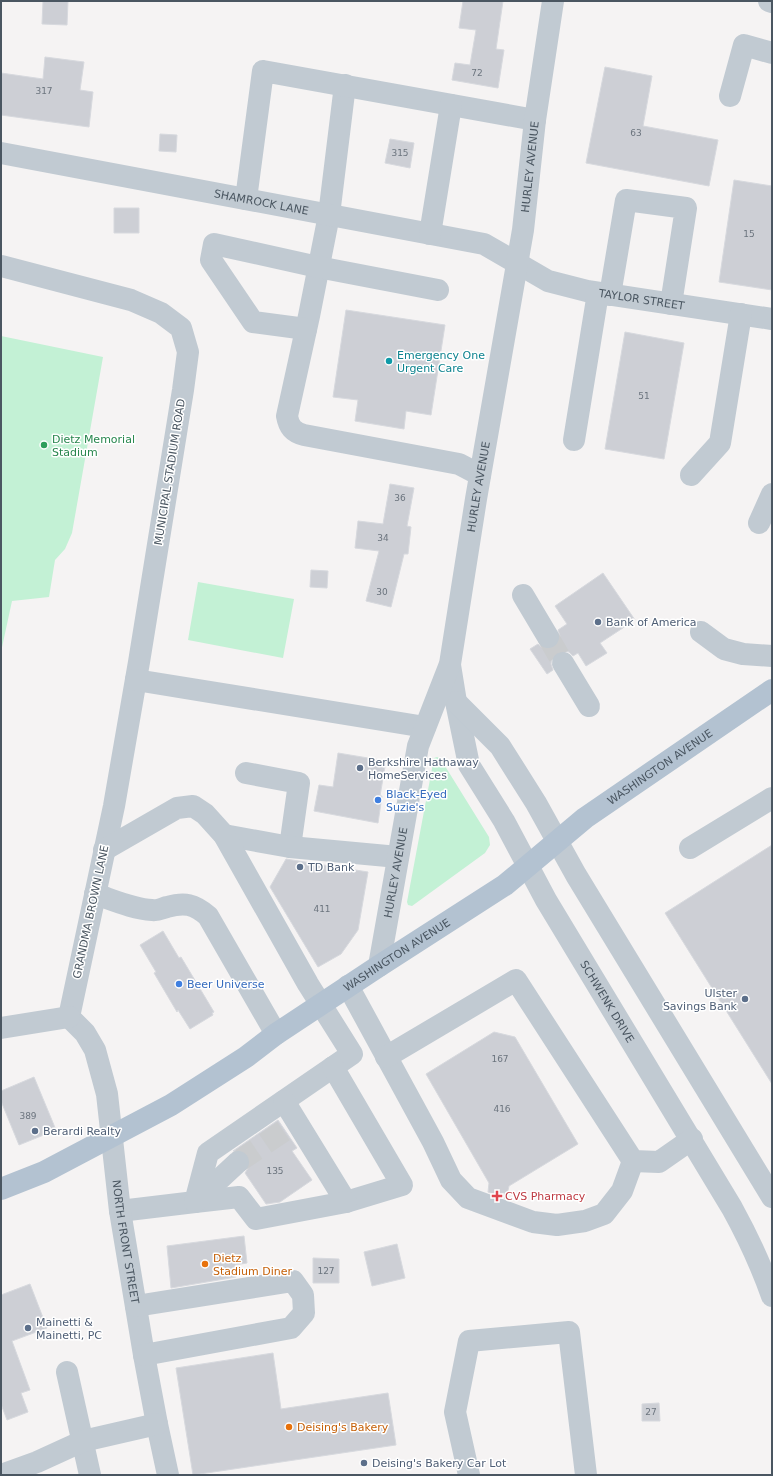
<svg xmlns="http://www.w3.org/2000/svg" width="773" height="1476" viewBox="0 0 773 1476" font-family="'DejaVu Sans',sans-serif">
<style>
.green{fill:#c3f1d5}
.building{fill:#cdcfd5;stroke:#d7d9de}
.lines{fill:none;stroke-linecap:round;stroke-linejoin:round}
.minor-tunnel{stroke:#caccce;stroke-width:22;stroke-dasharray:22 11;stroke-linecap:butt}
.minor{stroke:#c1cad2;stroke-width:22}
.major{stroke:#b3c2d1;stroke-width:22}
.culture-dot{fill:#0f9aa8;stroke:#fff;stroke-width:1.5}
.leisure-dot{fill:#2e9e5b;stroke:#fff;stroke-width:1.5}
.service-dot{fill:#5c6f8a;stroke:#fff;stroke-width:1.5}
.shop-dot{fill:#3f7fe0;stroke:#fff;stroke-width:1.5}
.health-dot{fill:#e0444e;stroke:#fff;stroke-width:1.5}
.food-dot{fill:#e8710a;stroke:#fff;stroke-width:1.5}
.labels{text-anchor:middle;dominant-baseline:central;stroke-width:3;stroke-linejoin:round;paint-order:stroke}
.number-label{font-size:9px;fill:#6b747e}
.street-label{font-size:11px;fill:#4a5661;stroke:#fff}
.culture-label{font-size:11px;fill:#0d838f;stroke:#fff;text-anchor:start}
.leisure-label{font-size:11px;fill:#27864d;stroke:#fff;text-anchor:start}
.service-label{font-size:11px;fill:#4e5e75;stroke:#fff;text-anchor:start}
.shop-label{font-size:11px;fill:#366cbe;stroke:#fff;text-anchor:start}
.health-label{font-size:11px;fill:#be3a42;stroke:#fff;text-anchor:start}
.food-label{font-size:11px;fill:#c56008;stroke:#fff;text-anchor:start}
</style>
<rect width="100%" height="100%" fill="#f5f3f3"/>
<path class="green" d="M 1,336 L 103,357 L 72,533 L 65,549 L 55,560 L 49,597 L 12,601 L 1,652 Z
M 198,582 L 294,599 L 283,658 L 188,640 Z
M 437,757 L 440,758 L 489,837 L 490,845 L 485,853 L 412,906 L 408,905 L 407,902 L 434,758 Z"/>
<path class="building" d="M 43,1 L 68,1 L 67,25 L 42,24 Z
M 463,1 L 503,1 L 496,49 L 504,50 L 498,88 L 452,80 L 455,63 L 470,65 L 476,30 L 459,28 Z
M 45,57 L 84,62 L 80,90 L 93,92 L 89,127 L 1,115 L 1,73 L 43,79 Z
M 605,67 L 652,76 L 643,126 L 718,140 L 709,186 L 586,163 Z
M 160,134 L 177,135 L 176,152 L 159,151 Z
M 390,139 L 414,143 L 410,168 L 385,163 Z
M 734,180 L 772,186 L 772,290 L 719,282 Z
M 114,208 L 139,208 L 139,233 L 114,233 Z
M 346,310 L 445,325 L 431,415 L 406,411 L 404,429 L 355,421 L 358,400 L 333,397 Z
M 625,332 L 684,343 L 664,459 L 605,449 Z
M 390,484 L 414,488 L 407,526 L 411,527 L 408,554 L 404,554 L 391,607 L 366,601 L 379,551 L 355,548 L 358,521 L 383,524 Z
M 311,570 L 328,571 L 327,588 L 310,587 Z
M 603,573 L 635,620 L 600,643 L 607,653 L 586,666 L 578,653 L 573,656 L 569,652 L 562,651 L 557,652 L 552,657 L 551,664 L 553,670 L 547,674 L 530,649 L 538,644 L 542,648 L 549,649 L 554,648 L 559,643 L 560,636 L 558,630 L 567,624 L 555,606 Z
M 338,753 L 386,761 L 380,796 L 382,796 L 378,823 L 314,811 L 319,785 L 333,787 Z
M 772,845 L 772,1084 L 665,913 Z
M 286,859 L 368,872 L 358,930 L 341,954 L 318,967 L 270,887 Z
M 163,931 L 179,958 L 181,957 L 214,1012 L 212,1013 L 213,1015 L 190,1029 L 178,1010 L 177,1012 L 154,973 L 156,972 L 140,945 Z
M 494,1032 L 515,1037 L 578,1144 L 509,1186 L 506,1199 L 488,1192 L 489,1183 L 426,1074 Z
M 34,1077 L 56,1130 L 19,1145 L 1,1101 L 1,1091 Z
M 278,1120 L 297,1148 L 292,1151 L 312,1180 L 280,1202 L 266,1204 L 245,1173 L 250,1165 L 250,1159 L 247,1154 L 241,1150 L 233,1151 Z
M 244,1236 L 247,1263 L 235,1265 L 236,1277 L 171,1288 L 167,1246 Z
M 397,1244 L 405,1278 L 372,1286 L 364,1252 Z
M 313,1258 L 339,1259 L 339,1283 L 313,1283 Z
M 30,1284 L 47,1328 L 12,1341 L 30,1390 L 21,1393 L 28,1412 L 7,1420 L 1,1404 L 1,1295 Z
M 273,1353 L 281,1409 L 388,1393 L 396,1445 L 193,1475 L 176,1368 Z
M 659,1403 L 660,1421 L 642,1421 L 642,1404 Z"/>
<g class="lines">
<path class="minor-tunnel" d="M 548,637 L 563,663
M 238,1162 L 285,1130"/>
<g class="minor">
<path d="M 769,1 L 772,2"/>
<path d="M 345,85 L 329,215 L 309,316 L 287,416 C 289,427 293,432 304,435 L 459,464 L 480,475"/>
<path d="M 730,96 L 744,45 L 772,53"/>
<path id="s1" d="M 1,153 L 484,244 L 548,281 L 587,291 L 772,319"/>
<path d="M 246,199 L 263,71 L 535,120"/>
<path d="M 430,234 L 451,105"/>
<path d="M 1,266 L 131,300 L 161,313 L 181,328 L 188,352 L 183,390 L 139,662 L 114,806 L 69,1017"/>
<path d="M 610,295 L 626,200 L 686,208 L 671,304"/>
<path d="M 306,329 L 253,322 L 211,260 L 214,244 L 318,267 L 438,290"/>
<path d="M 574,440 L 598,293"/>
<path d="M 691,475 L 720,443 L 741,314"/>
<path d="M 759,523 L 772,494"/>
<path d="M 523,595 L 548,637"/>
<path d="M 701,632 L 724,649 L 743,654 L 772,656"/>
<path d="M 563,663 L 589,706"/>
<path id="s2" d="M 450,665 L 456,702 L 469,765 L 504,821 L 546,900 L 732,1208 C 748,1237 761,1265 772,1296"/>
<path d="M 136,680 L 425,727"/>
<path d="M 456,702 L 500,746 L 536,803 L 576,875 L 772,1197"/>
<path d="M 246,773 L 299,783 L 290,847"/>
<path d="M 224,835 L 290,847 L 398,857"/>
<path d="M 690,848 L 772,798"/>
<path d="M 104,850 L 177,808 L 193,806 L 205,814 L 224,835 L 308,984 L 352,1054 L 208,1153 L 195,1202 L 120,1211"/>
<path d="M 95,894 C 113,900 133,909 152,910 C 157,911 163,908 167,907 C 185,902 194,904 208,916 L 276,1034"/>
<path id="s3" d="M 379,966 L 418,746 L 450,664 L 476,499 L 523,230 L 535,120 L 553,1"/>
<path d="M 348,986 L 433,1142 L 451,1180 L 468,1198 L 533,1222 L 557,1225 L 585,1221 L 604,1214 L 622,1191 L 633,1161"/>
<path id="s4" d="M 69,1017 L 85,1033 L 95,1050 L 107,1094 L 120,1211 L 144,1355 L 157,1424 L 168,1475"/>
<path d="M 1,1028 L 69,1017"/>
<path d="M 386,1057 L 516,980 L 633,1161 L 659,1162 L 692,1139"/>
<path d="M 284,1101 L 346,1202 L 402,1185 L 333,1067"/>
<path d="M 195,1202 L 239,1197 L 256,1219 L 346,1202"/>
<path d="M 195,1202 L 238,1162"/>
<path d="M 136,1306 L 293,1281 L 303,1295 L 304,1313 L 291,1328 L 144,1355"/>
<path d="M 67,1372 L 90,1475"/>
<path d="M 1,1475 L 37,1462 L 83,1441 L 157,1424"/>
<path d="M 469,1475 L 455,1412 L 469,1341 L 569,1332 L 586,1475"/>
</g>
<path class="major" id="s5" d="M 1,1189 L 44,1172 L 171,1105 L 246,1057 L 276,1034 L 379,966 L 505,885 L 585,818 L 772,690"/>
</g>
<circle class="culture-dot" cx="389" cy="361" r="4"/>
<circle class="leisure-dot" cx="44" cy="445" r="4"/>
<g class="service-dot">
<circle cx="598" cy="622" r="4"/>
<circle cx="360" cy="768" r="4"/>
<circle cx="300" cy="867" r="4"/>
<circle cx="745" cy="999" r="4"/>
<circle cx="35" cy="1131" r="4"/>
<circle cx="28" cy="1328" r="4"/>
<circle cx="364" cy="1463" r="4"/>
</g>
<g class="shop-dot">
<circle cx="378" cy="800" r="4"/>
<circle cx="179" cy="984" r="4"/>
</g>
<path class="health-dot" d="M495 1190h4v4h4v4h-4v4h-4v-4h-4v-4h4z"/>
<g class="food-dot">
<circle cx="205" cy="1264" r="4"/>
<circle cx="289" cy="1427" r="4"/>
</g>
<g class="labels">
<g class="number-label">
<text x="477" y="73">72</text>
<text x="44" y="91">317</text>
<text x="636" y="133">63</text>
<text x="400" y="153">315</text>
<text x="749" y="234">15</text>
<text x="644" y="396">51</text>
<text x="400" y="498">36</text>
<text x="383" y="538">34</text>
<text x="382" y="592">30</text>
<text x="322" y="909">411</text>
<text x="500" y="1059">167</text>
<text x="502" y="1109">416</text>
<text x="28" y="1116">389</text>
<text x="275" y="1171">135</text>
<text x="326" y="1271">127</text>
<text x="651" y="1412">27</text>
</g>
<g class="street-label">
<text stroke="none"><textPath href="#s3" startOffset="815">HURLEY AVENUE</textPath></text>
<text stroke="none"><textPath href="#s1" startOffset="265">SHAMROCK LANE</textPath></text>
<text stroke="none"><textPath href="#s1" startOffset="661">TAYLOR STREET</textPath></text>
<text transform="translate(170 472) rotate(-81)">MUNICIPAL STADIUM ROAD</text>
<text stroke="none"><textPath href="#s3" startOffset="491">HURLEY AVENUE</textPath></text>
<text stroke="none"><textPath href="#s5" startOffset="785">WASHINGTON AVENUE</textPath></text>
<text stroke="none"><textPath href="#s3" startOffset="95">HURLEY AVENUE</textPath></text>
<text transform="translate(91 912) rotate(-78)">GRANDMA BROWN LANE</text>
<text stroke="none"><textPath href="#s5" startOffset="461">WASHINGTON AVENUE</textPath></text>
<text stroke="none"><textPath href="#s2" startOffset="376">SCHWENK DRIVE</textPath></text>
<text stroke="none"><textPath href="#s4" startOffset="237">NORTH FRONT STREET</textPath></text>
</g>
<g class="culture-label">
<text x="397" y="355">Emergency One<tspan x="397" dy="13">Urgent Care</tspan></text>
</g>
<g class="leisure-label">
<text x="52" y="439">Dietz Memorial<tspan x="52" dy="13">Stadium</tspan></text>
</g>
<g class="service-label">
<text x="606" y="622">Bank of America</text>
<text x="368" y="762">Berkshire Hathaway<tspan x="368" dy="13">HomeServices</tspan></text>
<text x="308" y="867">TD Bank</text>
<text x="737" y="993" text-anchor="end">Ulster<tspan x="737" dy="13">Savings Bank</tspan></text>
<text x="43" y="1131">Berardi Realty</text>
<text x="36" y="1322">Mainetti &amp;<tspan x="36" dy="13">Mainetti, PC</tspan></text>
<text x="372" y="1463">Deising's Bakery Car Lot</text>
</g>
<g class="shop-label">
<text x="386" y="794">Black-Eyed<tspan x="386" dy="13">Suzie's</tspan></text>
<text x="187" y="984">Beer Universe</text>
</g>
<g class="health-label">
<text x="505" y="1196">CVS Pharmacy</text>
</g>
<g class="food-label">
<text x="213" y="1258">Dietz<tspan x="213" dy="13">Stadium Diner</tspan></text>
<text x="297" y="1427">Deising's Bakery</text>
</g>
</g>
<rect width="773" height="1476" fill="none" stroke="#4a5661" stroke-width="4"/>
</svg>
